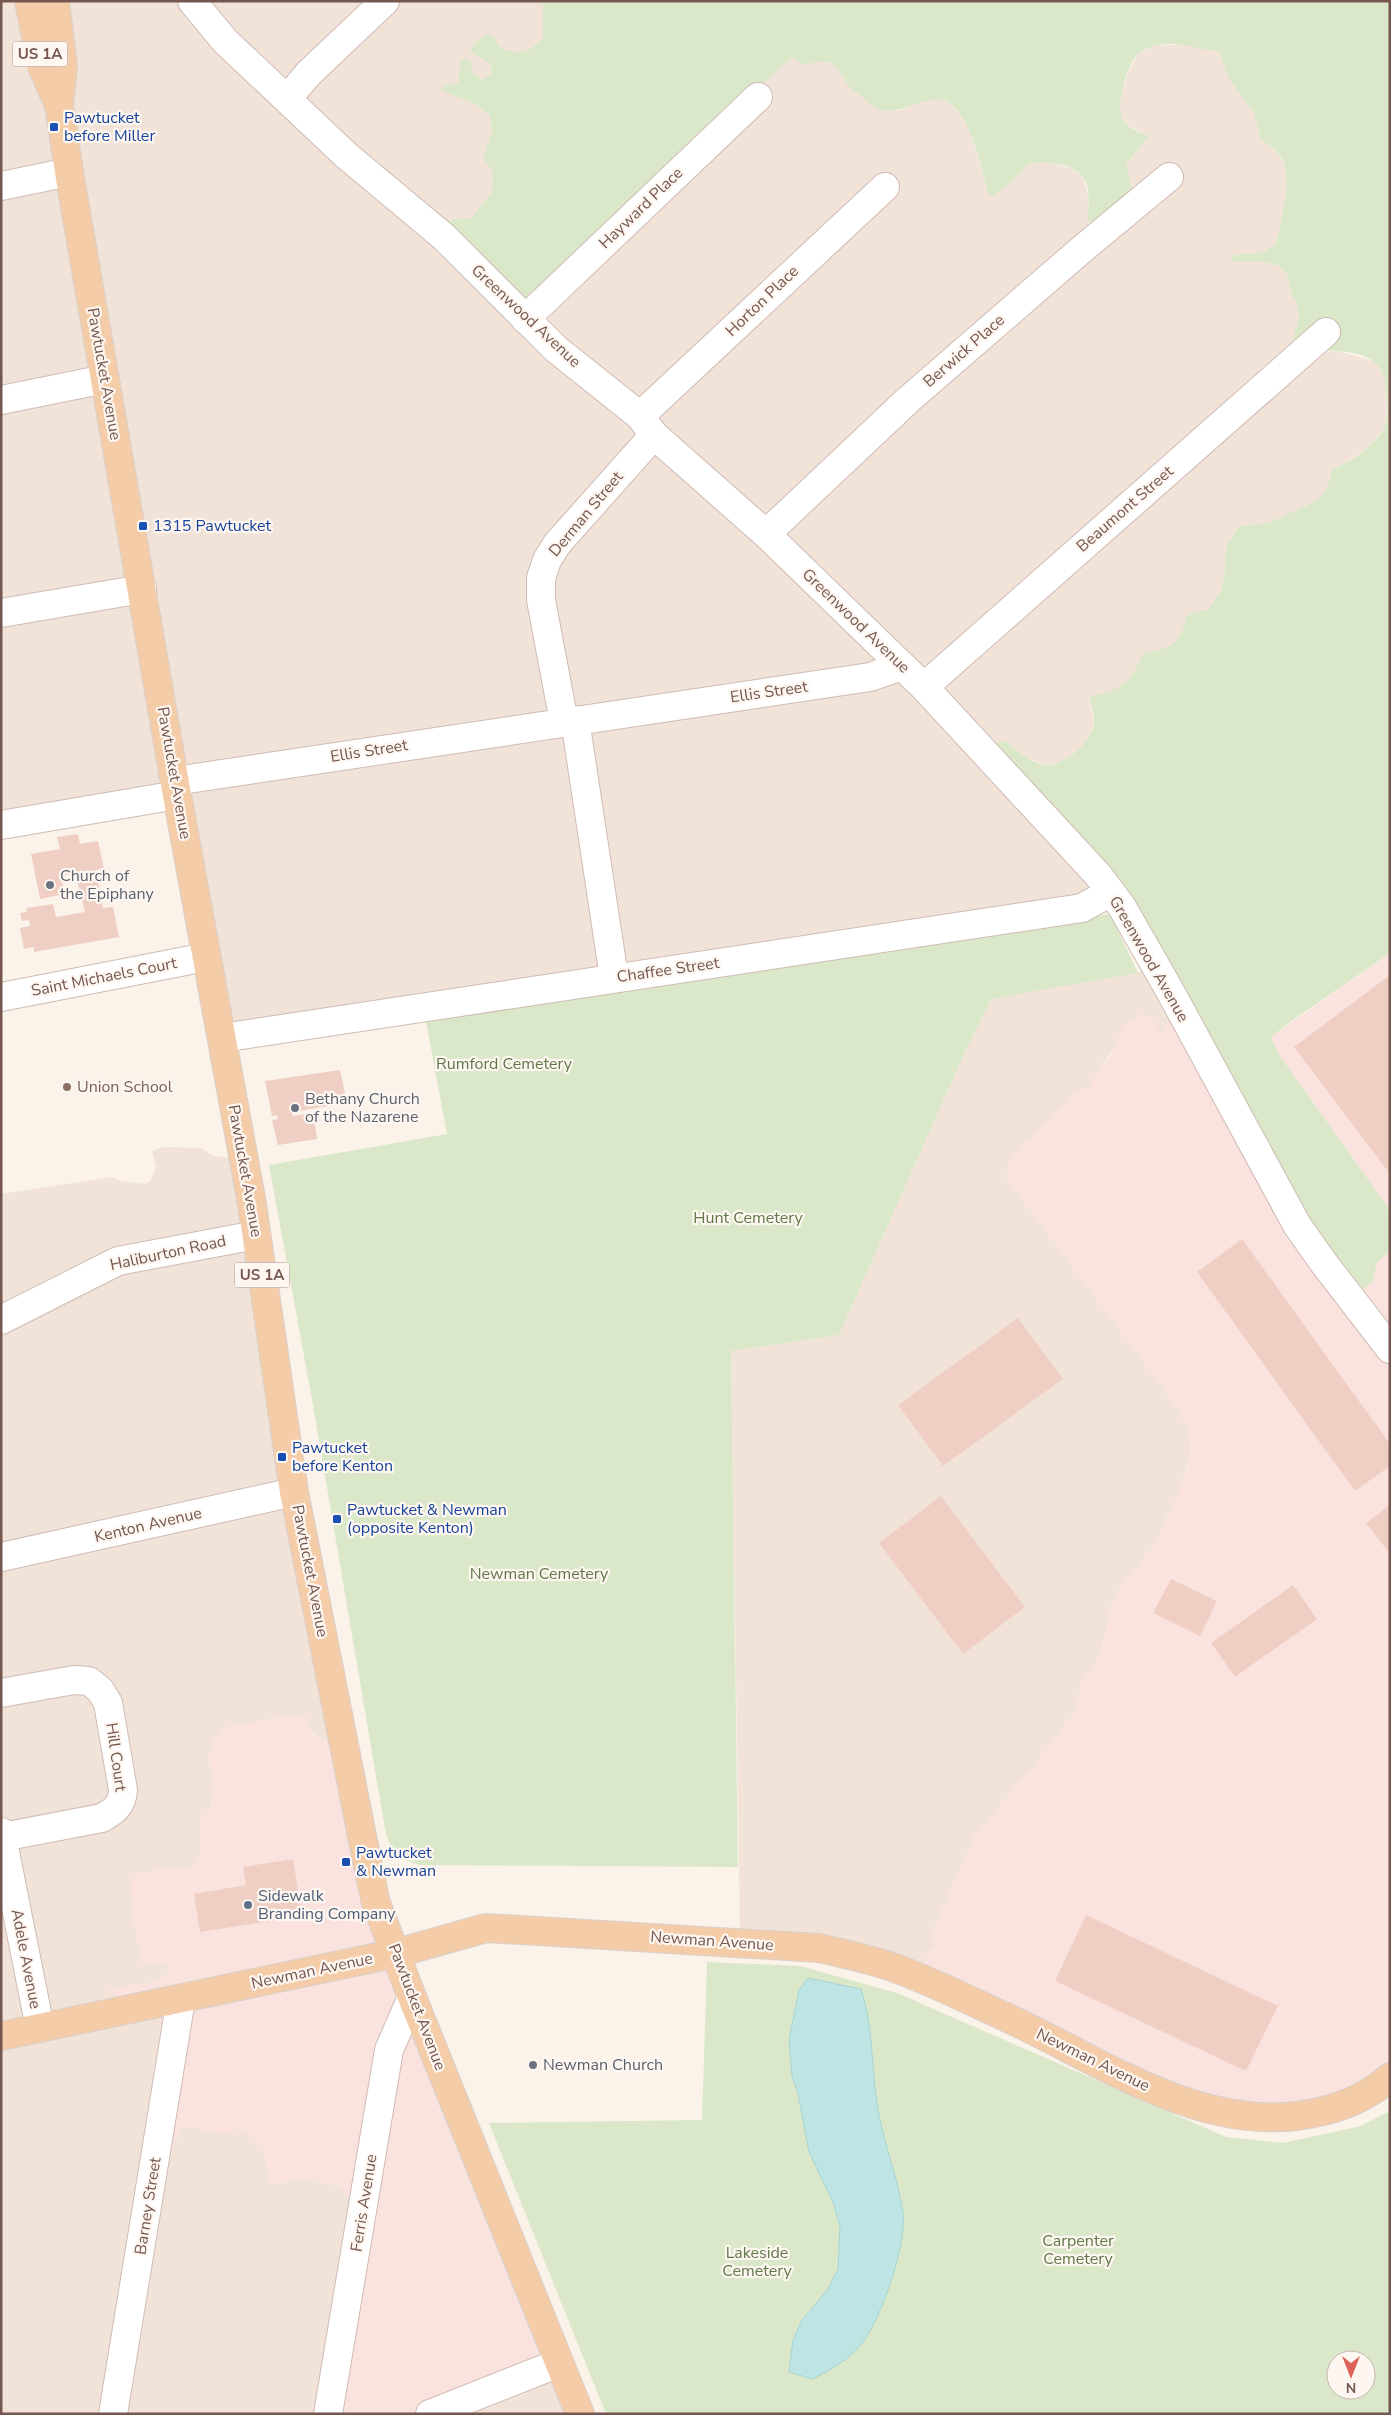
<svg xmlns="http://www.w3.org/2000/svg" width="1391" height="2415" viewBox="0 0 1391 2415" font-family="'Nunito Sans',sans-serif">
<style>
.residential{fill:#f2e3d9}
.commercial{fill:#fae3df}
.green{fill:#dae8c9;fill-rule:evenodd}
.water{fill:#bfe4e4;stroke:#a6d5d5}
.building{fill:#efcfc4}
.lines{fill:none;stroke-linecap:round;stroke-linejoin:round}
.minor-casing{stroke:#cfbbb3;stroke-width:30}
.major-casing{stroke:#d8d0ce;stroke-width:30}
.minor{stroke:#fff;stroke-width:28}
.major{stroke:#f4cda8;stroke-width:28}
.transit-dot{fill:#1a4fb4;stroke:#fef7f1;stroke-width:2}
.worship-dot{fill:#6b7280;stroke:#fef7f1;stroke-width:2}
.education-dot{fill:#8d6e63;stroke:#fef7f1;stroke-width:2}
.service-dot{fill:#5c6f8a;stroke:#fef7f1;stroke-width:2}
.labels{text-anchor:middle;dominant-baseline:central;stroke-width:4.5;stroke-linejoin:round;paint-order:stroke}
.shield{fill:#fef7f1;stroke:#9e8780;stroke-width:1}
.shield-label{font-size:15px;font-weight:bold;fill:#75574f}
.transit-label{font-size:16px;fill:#164399;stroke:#fef7f1;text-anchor:start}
.street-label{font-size:16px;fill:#75574f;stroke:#fef7f1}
.worship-label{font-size:16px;fill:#5b616d;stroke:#fef7f1;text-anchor:start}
.park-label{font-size:16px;fill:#5e7947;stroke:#fef7f1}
.education-label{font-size:16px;fill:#785e54;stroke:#fef7f1;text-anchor:start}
.service-label{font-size:16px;fill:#4e5e75;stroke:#fef7f1;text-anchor:start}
</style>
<rect width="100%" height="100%" fill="#fbf2ea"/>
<path class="residential" d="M 1,1 L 543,1 L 543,38 L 530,51 L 515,53 L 499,48 L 494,36 L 490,63 L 492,74 L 483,80 L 473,74 L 458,83 L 443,86 L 442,90 L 477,105 L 490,115 L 492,132 L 483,158 L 493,172 L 492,192 L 471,218 L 448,220 L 524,309 L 792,57 L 804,65 L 820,61 L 834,64 L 844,75 L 850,87 L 898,111 L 924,101 L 943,99 L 952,105 L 964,118 L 970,130 L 988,193 L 1015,178 L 1028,164 L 1045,161 L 1073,169 L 1083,177 L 1088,196 L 1088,219 L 1134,198 L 1126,164 L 1149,136 L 1129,126 L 1122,120 L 1119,101 L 1129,71 L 1138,54 L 1154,46 L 1186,44 L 1219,52 L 1229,79 L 1254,113 L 1261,140 L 1275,149 L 1284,163 L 1287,185 L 1279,233 L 1274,246 L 1263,252 L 1235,255 L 1279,266 L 1287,274 L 1292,295 L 1297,303 L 1299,320 L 1293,337 L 1319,352 L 1337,351 L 1374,361 L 1384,372 L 1387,391 L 1386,425 L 1371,445 L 1344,464 L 1333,469 L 1326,491 L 1318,500 L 1269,523 L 1239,526 L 1226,547 L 1224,578 L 1220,593 L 1208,609 L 1187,615 L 1183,633 L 1177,641 L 1166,648 L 1142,654 L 1135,672 L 1126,683 L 1110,692 L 1089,697 L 1094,724 L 1088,742 L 1063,762 L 1046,765 L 1030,759 L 1002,740 L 1107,893 L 223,1031 L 179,791 L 1,818 Z
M 1156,962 L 1177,1013 L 1164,1031 L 1160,1033 L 1151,1018 L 1115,1047 L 1097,1072 L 1090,1087 L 1073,1096 L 1032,1138 L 1025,1142 L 1007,1178 L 1179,1409 L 1189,1434 L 1192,1449 L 1177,1499 L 1170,1510 L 1157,1542 L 1113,1598 L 1102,1649 L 1096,1665 L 1082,1682 L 1077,1705 L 1071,1718 L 1031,1770 L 1017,1783 L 1012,1793 L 976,1833 L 936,1924 L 933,1937 L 937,1944 L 929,1952 L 922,1971 L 740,1937 L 731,1351 L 839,1335 L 964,1054 L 991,998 L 1138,973 Z
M 164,1147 L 202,1148 L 213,1156 L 245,1159 L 335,1738 L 327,1740 L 276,1718 L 254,1723 L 209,1759 L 215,1791 L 208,1813 L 201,1819 L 202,1852 L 195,1868 L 160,1870 L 130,1876 L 149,1965 L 169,1965 L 171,1970 L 163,1978 L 147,1984 L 110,1988 L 175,1994 L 170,2156 L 180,2128 L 193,2125 L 201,2130 L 219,2134 L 238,2128 L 245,2129 L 265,2149 L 268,2183 L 302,2180 L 322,2182 L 365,2192 L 327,2414 L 1,2414 L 1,1194 L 112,1177 L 120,1181 L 144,1184 L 150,1181 L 156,1168 L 152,1151 Z
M 553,2358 L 584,2414 L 409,2414 Z"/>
<path class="commercial" d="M 1390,953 L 1390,1210 L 1280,1056 L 1271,1037 Z
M 1177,1013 L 1373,1281 L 1377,1262 L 1390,1251 L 1390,2068 L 1336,2101 L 1235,2107 L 1178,2089 L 922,1971 L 929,1952 L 937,1944 L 933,1937 L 936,1924 L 976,1833 L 1012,1793 L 1017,1783 L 1031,1770 L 1071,1718 L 1077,1705 L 1082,1682 L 1096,1665 L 1102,1649 L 1113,1598 L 1157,1542 L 1183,1481 L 1192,1449 L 1189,1434 L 1179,1409 L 1007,1178 L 1009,1158 L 1025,1142 L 1032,1138 L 1073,1096 L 1089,1087 L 1097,1072 L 1111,1055 L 1123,1026 L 1140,1014 L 1151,1018 L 1161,1033 Z
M 306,1717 L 311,1734 L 327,1740 L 335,1738 L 364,1843 L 553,2358 L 409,2414 L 327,2414 L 365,2192 L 345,2197 L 338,2185 L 322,2182 L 302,2180 L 268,2183 L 265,2149 L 245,2129 L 238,2128 L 230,2134 L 219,2134 L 201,2130 L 193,2125 L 180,2128 L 170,2156 L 158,2151 L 179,1998 L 118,1998 L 109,1988 L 147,1984 L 163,1978 L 171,1970 L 169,1965 L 148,1965 L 142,1962 L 131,1908 L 130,1875 L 160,1870 L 195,1868 L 202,1852 L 201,1819 L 208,1813 L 215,1792 L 209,1758 L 212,1741 L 226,1727 L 276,1718 Z"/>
<path class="green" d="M 543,1 L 1390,1 L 1390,953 L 1293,1020 L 1271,1037 L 1280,1056 L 1390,1210 L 1390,1251 L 1377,1262 L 1373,1281 L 1351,1299 L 1186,1011 L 989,753 L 1002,740 C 1016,747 1030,764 1047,765 C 1065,765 1092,742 1094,724 C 1095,716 1091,706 1089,697 C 1119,690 1131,685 1142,654 C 1171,647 1180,646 1187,615 L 1208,609 L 1220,593 L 1224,578 L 1226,547 L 1239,526 L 1269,523 L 1318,500 L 1326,490 L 1333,469 C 1352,461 1376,445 1385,426 C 1387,422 1387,415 1387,411 C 1388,371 1381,354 1337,351 C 1317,349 1307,355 1293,337 L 1299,320 L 1297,303 L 1292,295 L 1287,274 L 1279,266 L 1265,262 L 1232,261 L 1234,255 L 1263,252 L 1274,246 L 1279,233 L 1287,185 L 1284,162 L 1275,149 L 1261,140 L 1254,113 L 1229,79 L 1219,52 C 1197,49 1179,40 1155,46 C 1150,47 1140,51 1137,55 C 1127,66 1115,107 1123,120 C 1128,129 1141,132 1149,136 L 1126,164 L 1134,198 L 1097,230 L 1088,219 C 1088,207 1091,188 1083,177 C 1072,162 1044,161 1028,164 L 1015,178 L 993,197 L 988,193 C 982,171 969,104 942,100 C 937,99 928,100 923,102 C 907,106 893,115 875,108 C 871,106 867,101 864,98 C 859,95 853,91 849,86 C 834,63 834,57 804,65 L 792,57 L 524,310 L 445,223 L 448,220 L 471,218 L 492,192 L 493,172 L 483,158 L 492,132 L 490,115 L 477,105 L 441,90 L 443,86 L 458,83 L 461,58 L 470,61 L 473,73 L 482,80 L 492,74 L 490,63 L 470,52 L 475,42 L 488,34 L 494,36 L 500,48 C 522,55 527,54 543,38 Z
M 1110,914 L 1138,973 L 991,999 L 964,1054 L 839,1335 L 731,1351 L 738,1867 L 419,1865 C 401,1859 393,1853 386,1835 L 313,1405 L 269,1165 L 447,1134 L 425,1016 Z
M 707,1962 L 800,1966 L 897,1993 L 1226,2137 L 1283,2143 L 1361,2126 L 1390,2111 L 1390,2414 L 606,2414 L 489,2123 L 702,2120 ZM 1336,2360 L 1366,2360 L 1366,2390 L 1336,2390 Z"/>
<path class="water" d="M 808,1978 L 861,1989 C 874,2028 871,2070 878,2110 C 884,2144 898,2178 903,2213 C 907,2244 882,2316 863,2342 C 850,2359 831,2370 812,2379 L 789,2372 L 793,2340 L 802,2320 L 828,2289 L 838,2269 L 840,2226 L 833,2202 L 809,2152 L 798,2093 L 792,2076 L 789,2040 L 799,1990 Z"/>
<path class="building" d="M 78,834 L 80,844 L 98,841 L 104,868 L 96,870 L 103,908 L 113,907 L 119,937 L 34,952 L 34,947 L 24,949 L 20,928 L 30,926 L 29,920 L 22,921 L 20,913 L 27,912 L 26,908 L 53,904 L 56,917 L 85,912 L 75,873 L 61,876 L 65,894 L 40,899 L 31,854 L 60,849 L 57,837 Z
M 1390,975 L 1390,1174 L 1294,1047 Z
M 340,1070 L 347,1103 L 292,1112 L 293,1116 L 313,1113 L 317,1139 L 278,1145 L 272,1120 L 278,1119 L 277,1115 L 272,1116 L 265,1081 Z
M 1242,1239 L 1390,1444 L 1390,1466 L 1355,1491 L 1197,1272 Z
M 1018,1318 L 1063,1379 L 943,1466 L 898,1405 Z
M 941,1496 L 1025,1607 L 963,1654 L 879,1543 Z
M 1390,1505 L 1390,1554 L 1366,1523 Z
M 1171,1579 L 1217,1601 L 1200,1636 L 1153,1613 Z
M 1293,1585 L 1317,1619 L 1235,1677 L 1211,1643 Z
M 293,1859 L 302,1916 L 200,1932 L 194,1894 L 246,1885 L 243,1867 Z
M 1086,1915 L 1278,2006 L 1246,2071 L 1055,1981 Z"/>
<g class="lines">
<defs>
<path id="minor" d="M 192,1 L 225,41 L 347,156 L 444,237 L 556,349 L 640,416 L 654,435 L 766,534 L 924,687 L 1098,875 L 1122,907 L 1170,991 L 1297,1225 L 1323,1262 L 1390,1349
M 287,99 L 308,74 L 385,1
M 1,186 L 69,172
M 525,319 L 758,97
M 1,400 L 105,379
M 640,416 L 885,187
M 766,534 L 908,400 L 1081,250 L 1169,177
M 1,613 L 142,589
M 924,687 L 1326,332
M 575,720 L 614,977
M 564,722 L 541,600 L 541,578 L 547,560 L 557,544 L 654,435
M 175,781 L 870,677 L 902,666
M 1,825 L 177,795
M 1,997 L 206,957
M 222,1038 L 1082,908 L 1111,892
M 1,1320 L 118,1261 L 256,1235
M 1,1557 L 294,1492
M 1,1693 L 74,1680 L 89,1681 L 100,1690 L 108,1703 L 123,1790 C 122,1806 114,1811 102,1818 L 2,1837
M 1,1832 L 40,2028
M 113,2414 L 181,1999
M 328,2414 L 389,2050 L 412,1997
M 430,2414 L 559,2363"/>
<path id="major" d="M 29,1 L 42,66 L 58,103
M 55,1 L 63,66 L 59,104 L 69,172 L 177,795 L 252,1204 L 294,1492 L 364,1846 L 376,1903 L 412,1997 L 580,2414
M 1,2036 L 397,1953 L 486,1928 L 819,1948 C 845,1954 870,1959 895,1968 C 930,1981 965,1998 999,2014 C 1100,2059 1208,2141 1323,2111 C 1348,2105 1370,2095 1390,2077"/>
</defs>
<use href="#minor" class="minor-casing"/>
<use href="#major" class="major-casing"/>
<use href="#minor" class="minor"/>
<use href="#major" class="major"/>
</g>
<g class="transit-dot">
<rect x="49" y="122" width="10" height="10" rx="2.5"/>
<rect x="138" y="521" width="10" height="10" rx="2.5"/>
<rect x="277" y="1452" width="10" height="10" rx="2.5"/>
<rect x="332" y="1514" width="10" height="10" rx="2.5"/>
<rect x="341" y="1857" width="10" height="10" rx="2.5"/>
</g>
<g class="worship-dot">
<circle cx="50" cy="885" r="5"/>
<circle cx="295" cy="1108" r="5"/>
<circle cx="533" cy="2065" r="5"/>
</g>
<circle class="education-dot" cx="67" cy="1087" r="5"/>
<circle class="service-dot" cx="248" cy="1905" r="5"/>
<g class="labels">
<g class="shield">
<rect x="12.5" y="41.5" width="55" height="25" rx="4"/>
<rect x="234.5" y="1262.5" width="55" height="25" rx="4"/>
</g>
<g class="shield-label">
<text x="40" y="54">US 1A</text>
<text x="262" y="1275">US 1A</text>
</g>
<g class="transit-label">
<text x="64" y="118">Pawtucket<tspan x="64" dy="18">before Miller</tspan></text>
<text x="153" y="526">1315 Pawtucket</text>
<text x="292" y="1448">Pawtucket<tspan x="292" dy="18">before Kenton</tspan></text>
<text x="347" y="1510">Pawtucket &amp; Newman<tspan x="347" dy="18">(opposite Kenton)</tspan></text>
<text x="356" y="1853">Pawtucket<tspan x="356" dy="18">&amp; Newman</tspan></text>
</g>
<g class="street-label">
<text transform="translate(641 208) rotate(-44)">Hayward Place</text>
<text transform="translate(762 301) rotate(-44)">Horton Place</text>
<text transform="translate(526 316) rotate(43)">Greenwood Avenue</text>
<text transform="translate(964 351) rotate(-41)">Berwick Place</text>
<text transform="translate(104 374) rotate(80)">Pawtucket Avenue</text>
<text transform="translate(1125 509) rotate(-41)">Beaumont Street</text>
<text transform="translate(586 514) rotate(-50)">Derman Street</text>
<text transform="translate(856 621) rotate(44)">Greenwood Avenue</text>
<text transform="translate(769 692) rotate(-8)">Ellis Street</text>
<text transform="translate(369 751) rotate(-9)">Ellis Street</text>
<text transform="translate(174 773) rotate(80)">Pawtucket Avenue</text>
<text transform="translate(1149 959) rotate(60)">Greenwood Avenue</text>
<text transform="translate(668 970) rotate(-8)">Chaffee Street</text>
<text transform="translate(104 977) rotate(-11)">Saint Michaels Court</text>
<text transform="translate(245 1171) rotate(80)">Pawtucket Avenue</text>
<text transform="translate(168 1253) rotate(-12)">Haliburton Road</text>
<text transform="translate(148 1525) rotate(-13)">Kenton Avenue</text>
<text transform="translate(310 1571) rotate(79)">Pawtucket Avenue</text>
<text transform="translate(116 1757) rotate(82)">Hill Court</text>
<text transform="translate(712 1941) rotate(4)">Newman Avenue</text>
<text transform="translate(26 1959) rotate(79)">Adele Avenue</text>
<text transform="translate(312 1971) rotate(-12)">Newman Avenue</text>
<text transform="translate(417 2007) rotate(69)">Pawtucket Avenue</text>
<text transform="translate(1093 2060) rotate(26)">Newman Avenue</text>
<text transform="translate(364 2203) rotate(-81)">Ferris Avenue</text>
<text transform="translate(148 2206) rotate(-81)">Barney Street</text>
</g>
<g class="worship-label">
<text x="60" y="876">Church of<tspan x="60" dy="18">the Epiphany</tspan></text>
<text x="305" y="1099">Bethany Church<tspan x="305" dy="18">of the Nazarene</tspan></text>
<text x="543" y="2065">Newman Church</text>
</g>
<g class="park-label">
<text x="504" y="1064">Rumford Cemetery</text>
<text x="748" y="1218">Hunt Cemetery</text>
<text x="539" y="1574">Newman Cemetery</text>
<text x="1078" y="2241">Carpenter<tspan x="1078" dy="18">Cemetery</tspan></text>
<text x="757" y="2253">Lakeside<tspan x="757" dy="18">Cemetery</tspan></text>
</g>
<g class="education-label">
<text x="77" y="1087">Union School</text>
</g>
<g class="service-label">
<text x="258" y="1896">Sidewalk<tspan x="258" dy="18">Branding Company</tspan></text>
</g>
</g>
<rect width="1391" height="2415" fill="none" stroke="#75574f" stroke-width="5"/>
<g transform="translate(1351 2375) rotate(180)"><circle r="24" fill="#fef7f1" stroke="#c7b7b0"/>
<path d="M0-4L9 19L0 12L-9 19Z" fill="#dc6359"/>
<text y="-8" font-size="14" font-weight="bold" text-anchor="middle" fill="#75574f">N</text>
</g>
</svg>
